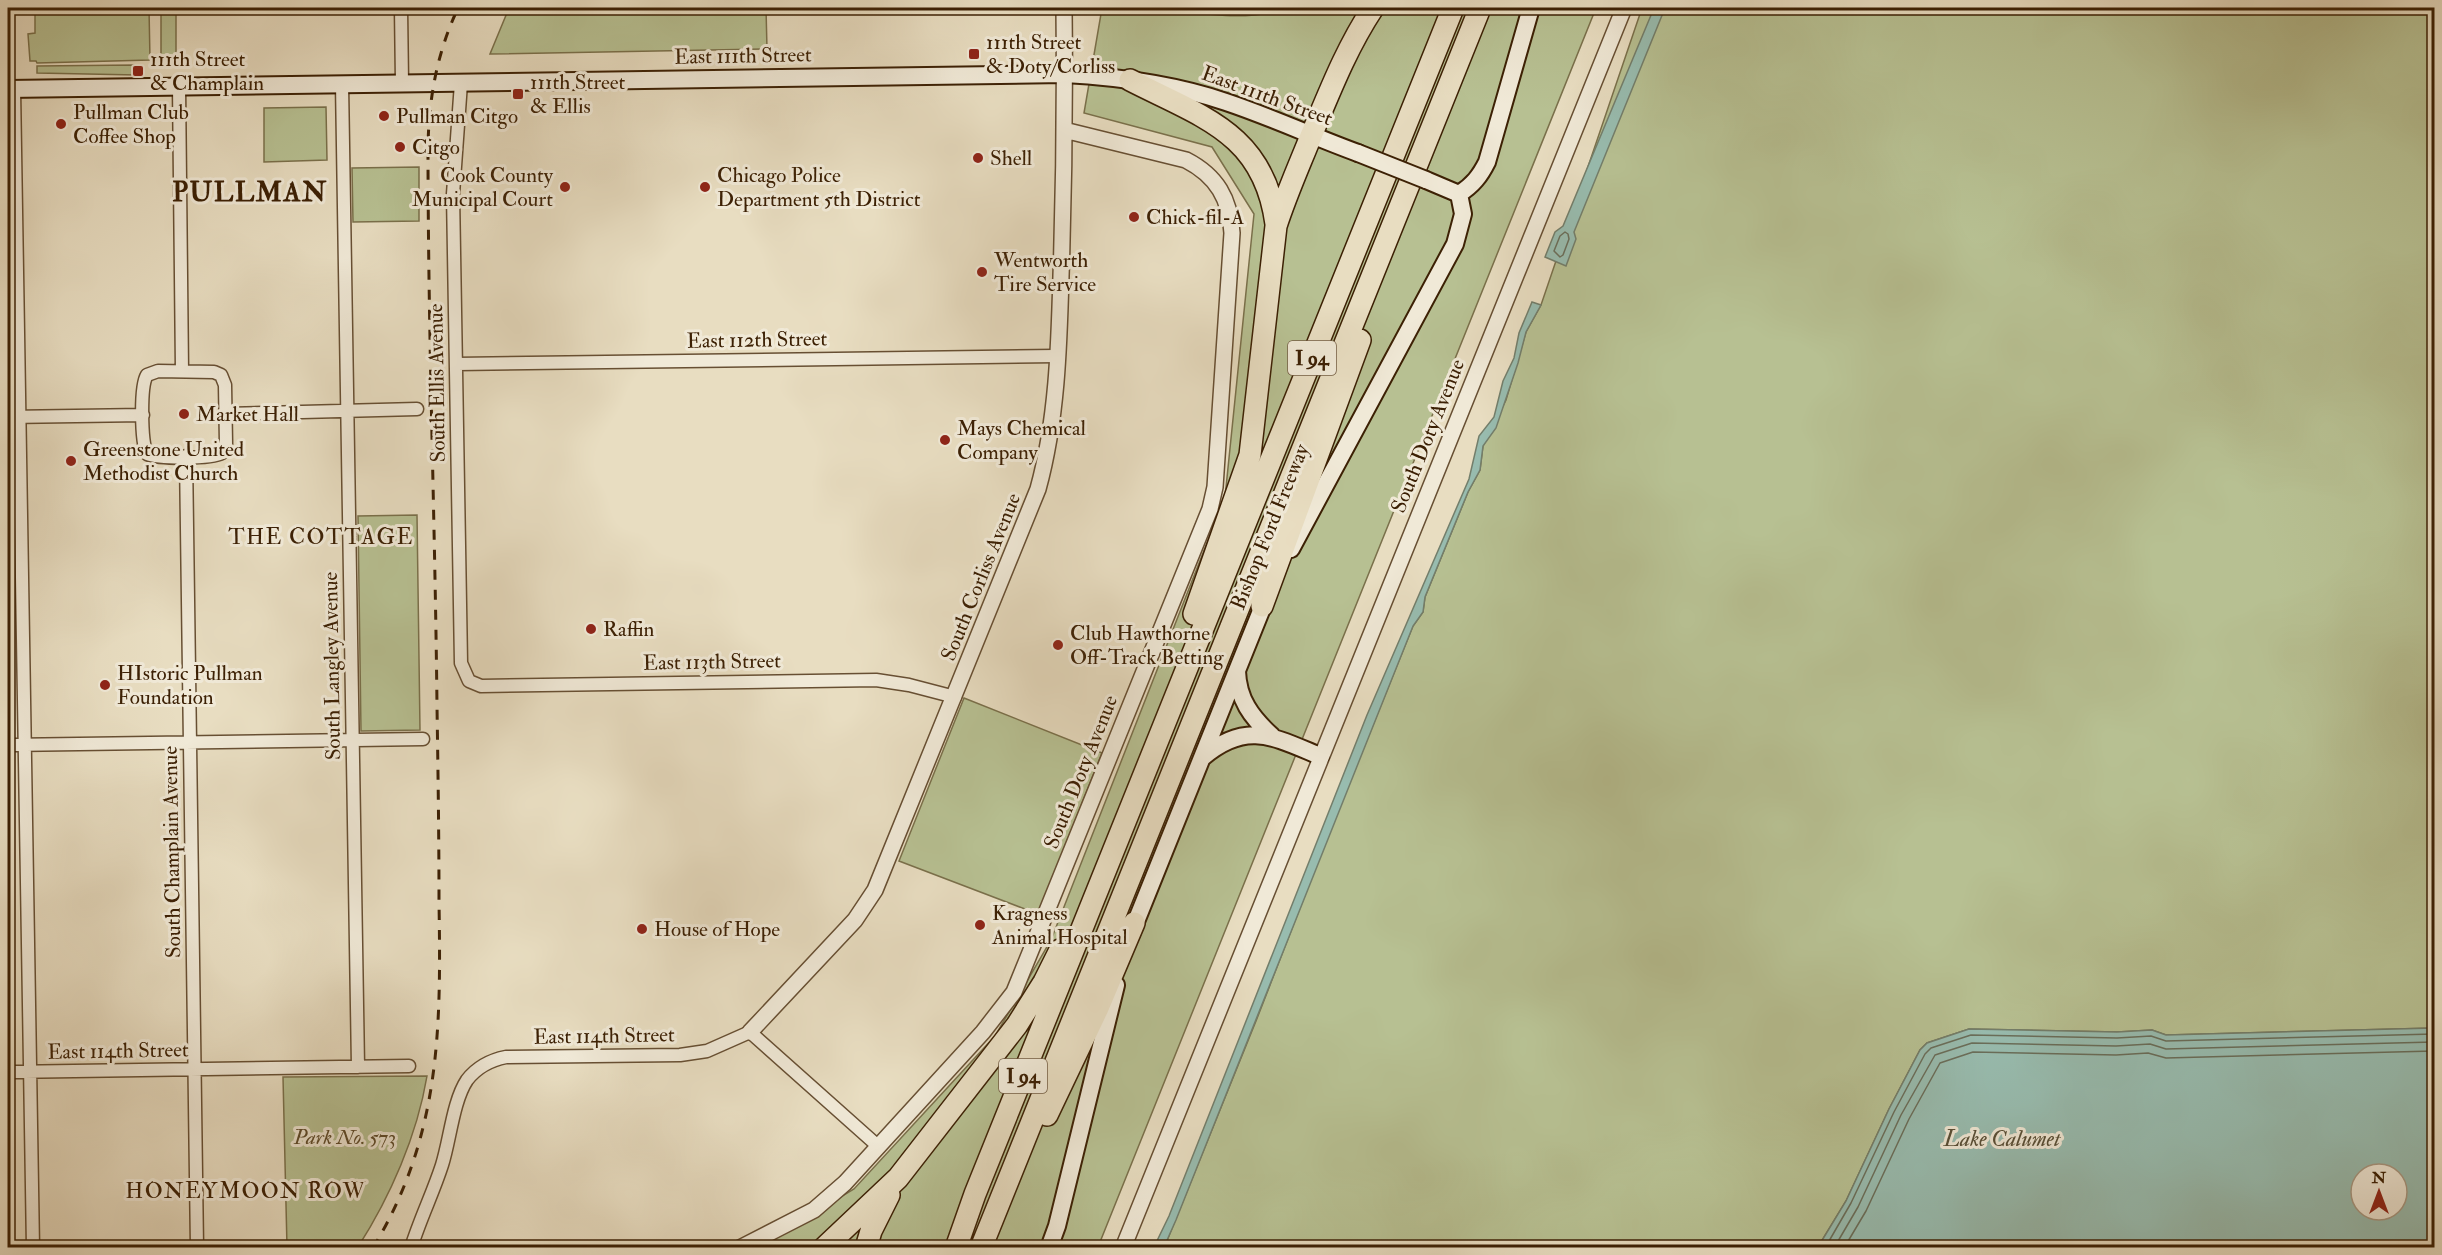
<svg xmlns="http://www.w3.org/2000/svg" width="2442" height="1255" viewBox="0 0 2442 1255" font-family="'IM FELL Double Pica',serif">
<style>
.green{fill:#b7c092;stroke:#7a704b;stroke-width:1.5}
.water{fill:#98bcaf;stroke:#737e6b;stroke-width:1.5;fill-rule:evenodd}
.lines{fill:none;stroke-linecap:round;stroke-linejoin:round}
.shore{stroke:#6a6e5a;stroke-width:1.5}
.minor-casing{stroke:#674f33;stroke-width:15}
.tertiary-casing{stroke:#674f33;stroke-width:18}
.secondary-casing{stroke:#3c2004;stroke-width:20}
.motorway-casing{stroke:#3c2004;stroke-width:24}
.minor{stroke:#f0e9d7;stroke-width:12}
.tertiary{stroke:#f0e9d7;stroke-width:15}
.secondary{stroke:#f0e9d7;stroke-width:16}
.motorway{stroke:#e8ddc1;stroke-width:21}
.rail{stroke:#3c2004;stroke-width:3;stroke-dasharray:10 10;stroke-linecap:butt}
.secondary-bridge-casing{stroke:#3c2004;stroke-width:20;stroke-linecap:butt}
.secondary-bridge{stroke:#f0e9d7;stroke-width:16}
.poi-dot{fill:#8f2418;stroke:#f0e9d7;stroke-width:2}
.labels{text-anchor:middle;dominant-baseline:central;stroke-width:6;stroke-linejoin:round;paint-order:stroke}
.shield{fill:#f0e9d7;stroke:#725c43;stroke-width:1.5}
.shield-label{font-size:20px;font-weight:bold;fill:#3c2004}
.poi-label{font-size:21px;fill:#3c2004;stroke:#f0e9d7;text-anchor:start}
.street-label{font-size:21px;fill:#3c2004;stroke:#f0e9d7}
.park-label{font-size:21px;font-style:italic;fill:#5b4828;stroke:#f0e9d7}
.neighbourhood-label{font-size:22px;letter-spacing:1.5px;fill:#3c2004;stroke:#f0e9d7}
.water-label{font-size:22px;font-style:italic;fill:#584f37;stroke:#f0e9d7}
.district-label{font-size:27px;font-weight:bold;letter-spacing:1.5px;fill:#3c2004;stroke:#f0e9d7}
</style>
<rect width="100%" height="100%" fill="#e8ddc1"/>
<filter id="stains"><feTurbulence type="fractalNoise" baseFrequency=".00333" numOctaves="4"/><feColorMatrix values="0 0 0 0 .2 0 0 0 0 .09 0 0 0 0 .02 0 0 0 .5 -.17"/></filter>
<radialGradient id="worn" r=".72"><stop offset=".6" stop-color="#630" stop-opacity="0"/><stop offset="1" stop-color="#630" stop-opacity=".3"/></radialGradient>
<path class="green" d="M 35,8 L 149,8 L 150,60 L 37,63 L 36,61 L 30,61 L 28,34 L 35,33 Z
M 161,8 L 176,8 L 176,60 L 161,60 Z
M 509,8 L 766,8 L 767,49 L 490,54 Z
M 1102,8 C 1118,8 1133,7 1148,8 C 1194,11 1241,24 1285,8 L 1596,8 L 1098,1247 L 757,1248 L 854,1189 L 995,1036 L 1051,940 L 1225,497 L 1254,214 L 1212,147 L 1084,113 Z
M 1642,8 L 2434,8 L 2434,1028 L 2166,1035 L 2152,1030 L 2117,1032 L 1969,1029 L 1927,1043 L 1920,1050 L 1889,1109 L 1846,1201 L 1818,1247 L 1164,1248 L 1256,1021 L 1328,836 L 1413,626 L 1423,612 L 1425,597 L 1468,492 L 1480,470 L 1483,446 L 1506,400 L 1526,332 L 1541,305 Z
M 136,65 L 137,75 L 37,73 L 37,66 Z
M 326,107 L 327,160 L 264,162 L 264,108 Z
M 419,167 L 419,221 L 353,222 L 352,168 Z
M 8,269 L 10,271 L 12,408 L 8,408 Z
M 417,515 L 420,730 L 361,731 L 358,516 Z
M 964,698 L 1102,753 L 1038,914 L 899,861 Z
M 427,1076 C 417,1136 390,1197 358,1247 L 287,1247 L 283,1077 Z"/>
<path class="water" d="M 1654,8 L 1665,8 L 1574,232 L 1576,239 L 1566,266 L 1545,257 L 1555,232 L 1563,226 Z
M 1532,302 L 1541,305 L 1526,332 L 1518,363 L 1496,428 L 1483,446 L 1480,470 L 1468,492 L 1425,597 L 1423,612 L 1413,626 L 1176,1220 L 1164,1247 L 1154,1247 L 1169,1216 L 1367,715 L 1469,479 L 1479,436 L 1494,417 L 1503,381 L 1514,358 L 1519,333 Z
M 2434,1028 L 2434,1247 L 1818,1247 L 1846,1201 L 1889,1109 L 1920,1050 L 1927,1043 L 1969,1029 L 2117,1032 L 2152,1030 L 2166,1035 ZM 2361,1174 L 2397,1174 L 2397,1210 L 2361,1210 Z"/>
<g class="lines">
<path class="shore" d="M 1565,232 L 1568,234 L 1569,239 L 1563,255 L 1560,257 L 1554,251 L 1560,236 Z
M 1825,1248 L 1851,1203 L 1894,1112 L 1925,1054 L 1931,1048 L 1971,1035 L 2117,1038 L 2151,1036 L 2166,1041 L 2434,1034
M 1834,1248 L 1858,1207 L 1901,1115 L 1935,1055 L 1972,1043 L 2116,1046 L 2150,1044 L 2166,1049 L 2434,1042
M 1844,1248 L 1866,1211 L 1909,1119 L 1940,1063 L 1973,1052 L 2116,1055 L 2148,1053 L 2166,1058 L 2434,1051"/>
<defs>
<path id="minor" d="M 401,8 L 402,83
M 461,83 L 453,194 L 461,663 L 469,681 L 481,686 L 876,680 L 909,685 L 955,697
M 342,84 L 358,1067
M 179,86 L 182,371
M 14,89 L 33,1248
M 457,364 L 1056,356
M 158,371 L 214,372 L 221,375 L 225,385 L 226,444 L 222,453 C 211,459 159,459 147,454 C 141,442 140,386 147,375 Z
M 225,414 L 417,409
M 8,417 L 143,415
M 186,456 L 197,1248
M 8,745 L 423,739
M 8,1072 L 409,1066
M 411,1248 C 420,1219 433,1193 442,1165 C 450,1140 453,1101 467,1080 C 477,1067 491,1060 506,1057 L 680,1055 L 707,1051 L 750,1032 L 879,1147"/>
<path id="tertiary" d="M 750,1032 L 855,920 L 875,890 L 1038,489 C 1057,420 1059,347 1061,276 C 1064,187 1065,97 1064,8
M 740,1248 L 814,1210 L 845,1183 L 983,1032 L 1014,992 L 1210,509 L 1215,487 L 1232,233 C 1230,199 1217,176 1186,160 L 1064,130
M 1123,1248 L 1624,8"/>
<path id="secondary" d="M 8,89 L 1065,74 C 1119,77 1174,84 1226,102 C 1271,117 1314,137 1358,153
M 1426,180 L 1459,194
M 1459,194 C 1473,185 1480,176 1487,162 L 1531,8
M 1291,549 L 1455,244 L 1463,214 L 1459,194
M 1237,671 C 1238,699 1251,717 1272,736
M 1202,758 C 1246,720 1274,737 1320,756
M 1131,934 L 1267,596
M 1049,1248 L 1057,1226 L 1116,985"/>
<path id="motorway" d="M 1130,80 C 1202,117 1264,133 1276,224
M 1262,606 L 1360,340
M 1194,614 L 1250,455 L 1276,226 C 1286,195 1299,166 1311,136 C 1330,91 1346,49 1373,8
M 1047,1115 L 1098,1008 L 1134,923
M 824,1248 L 898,1178 L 1017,1025 L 1044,982 L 1060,950
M 866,1248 L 871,1231 L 889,1195
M 956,1248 L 975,1194 L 1453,8
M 981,1248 L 1480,8"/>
</defs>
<use href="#minor" class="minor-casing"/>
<use href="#tertiary" class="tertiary-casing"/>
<use href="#secondary" class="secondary-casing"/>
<use href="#motorway" class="motorway-casing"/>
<use href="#minor" class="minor"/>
<use href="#tertiary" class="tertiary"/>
<use href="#secondary" class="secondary"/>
<use href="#motorway" class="motorway"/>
<path class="rail" d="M 373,1248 C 441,1135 441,1029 439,902 C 439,836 438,771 437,706 C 435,519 428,333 428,146 C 429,97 437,53 458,8"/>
<defs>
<path id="secondary-bridge" d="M 1358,153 L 1426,180"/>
</defs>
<use href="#secondary-bridge" class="secondary-bridge-casing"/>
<use href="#secondary-bridge" class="secondary-bridge"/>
</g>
<g class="poi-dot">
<rect x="968" y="48" width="12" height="12" rx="3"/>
<rect x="132" y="65" width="12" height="12" rx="3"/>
<rect x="512" y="88" width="12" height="12" rx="3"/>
<circle cx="384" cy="116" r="6"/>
<circle cx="61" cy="124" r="6"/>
<circle cx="400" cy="147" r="6"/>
<circle cx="978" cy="158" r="6"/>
<circle cx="565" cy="187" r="6"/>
<circle cx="705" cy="187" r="6"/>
<circle cx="1134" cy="217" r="6"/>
<circle cx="982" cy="272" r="6"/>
<circle cx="184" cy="414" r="6"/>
<circle cx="945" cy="440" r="6"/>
<circle cx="71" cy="461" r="6"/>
<circle cx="591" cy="629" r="6"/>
<circle cx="1058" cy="645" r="6"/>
<circle cx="105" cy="685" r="6"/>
<circle cx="980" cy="925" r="6"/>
<circle cx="642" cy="929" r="6"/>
</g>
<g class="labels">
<g class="shield">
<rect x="1288" y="341" width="48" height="34" rx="4.5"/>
<rect x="999" y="1059" width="48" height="34" rx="4.5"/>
</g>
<g class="shield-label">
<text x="1312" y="358">I 94</text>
<text x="1023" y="1076">I 94</text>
</g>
<g class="poi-label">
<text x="986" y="42">111th Street<tspan x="986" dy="24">&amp; Doty/Corliss</tspan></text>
<text x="150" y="59">111th Street<tspan x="150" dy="24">&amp; Champlain</tspan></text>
<text x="530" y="82">111th Street<tspan x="530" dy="24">&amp; Ellis</tspan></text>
<text x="73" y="112">Pullman Club<tspan x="73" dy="24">Coffee Shop</tspan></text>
<text x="396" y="116">Pullman Citgo</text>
<text x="412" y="147">Citgo</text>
<text x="990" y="158">Shell</text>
<text x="553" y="175" text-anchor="end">Cook County<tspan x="553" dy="24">Municipal Court</tspan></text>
<text x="717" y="175">Chicago Police<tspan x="717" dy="24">Department 5th District</tspan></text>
<text x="1146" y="217">Chick-fil-A</text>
<text x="994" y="260">Wentworth<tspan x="994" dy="24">Tire Service</tspan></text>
<text x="196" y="414">Market Hall</text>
<text x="957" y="428">Mays Chemical<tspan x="957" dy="24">Company</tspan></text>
<text x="83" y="449">Greenstone United<tspan x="83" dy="24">Methodist Church</tspan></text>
<text x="603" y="629">Raffin</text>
<text x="1070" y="633">Club Hawthorne<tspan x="1070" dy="24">Off-Track Betting</tspan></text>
<text x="117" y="673">HIstoric Pullman<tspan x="117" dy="24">Foundation</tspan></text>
<text x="992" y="913">Kragness<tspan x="992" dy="24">Animal Hospital</tspan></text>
<text x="654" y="929">House of Hope</text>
</g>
<g class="street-label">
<text transform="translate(743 56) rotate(-1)">East 111th Street</text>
<text transform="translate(1267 96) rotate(20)">East 111th Street</text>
<text transform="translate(757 340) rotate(-1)">East 112th Street</text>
<text transform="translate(437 383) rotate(-91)">South Ellis Avenue</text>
<text transform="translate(1428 436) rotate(-68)">South Doty Avenue</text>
<text transform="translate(1270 527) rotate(-68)">Bishop Ford Freeway</text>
<text transform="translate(981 577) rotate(-68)">South Corliss Avenue</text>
<text transform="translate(712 662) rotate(-1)">East 113th Street</text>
<text transform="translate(332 666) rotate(-91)">South Langley Avenue</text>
<text transform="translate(1081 772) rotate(-68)">South Doty Avenue</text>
<text transform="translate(172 852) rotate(-91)">South Champlain Avenue</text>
<text transform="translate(604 1036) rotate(-1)">East 114th Street</text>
<text transform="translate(118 1051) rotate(-1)">East 114th Street</text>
</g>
<g class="park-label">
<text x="345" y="1137">Park No. 573</text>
</g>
<g class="neighbourhood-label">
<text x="321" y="537">THE COTTAGE</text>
<text x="246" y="1191">HONEYMOON ROW</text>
</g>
<g class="water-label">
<text x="2002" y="1139">Lake Calumet</text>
</g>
<g class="district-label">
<text x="250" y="192">PULLMAN</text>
</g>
</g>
<rect width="2442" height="1255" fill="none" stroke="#e8ddc1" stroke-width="30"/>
<rect x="9" y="9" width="2424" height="1237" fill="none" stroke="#3c2004" stroke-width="3"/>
<rect x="15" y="15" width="2412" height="1225" fill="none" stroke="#3c2004" stroke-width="1.5"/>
<g transform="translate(2379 1192)"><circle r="28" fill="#f0e9d7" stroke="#a89983" stroke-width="1.5"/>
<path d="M0-4.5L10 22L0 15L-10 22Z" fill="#8f2418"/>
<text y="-9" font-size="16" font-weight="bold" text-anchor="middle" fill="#3c2004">N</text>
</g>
<rect width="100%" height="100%" filter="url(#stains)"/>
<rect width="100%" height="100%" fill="url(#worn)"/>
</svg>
